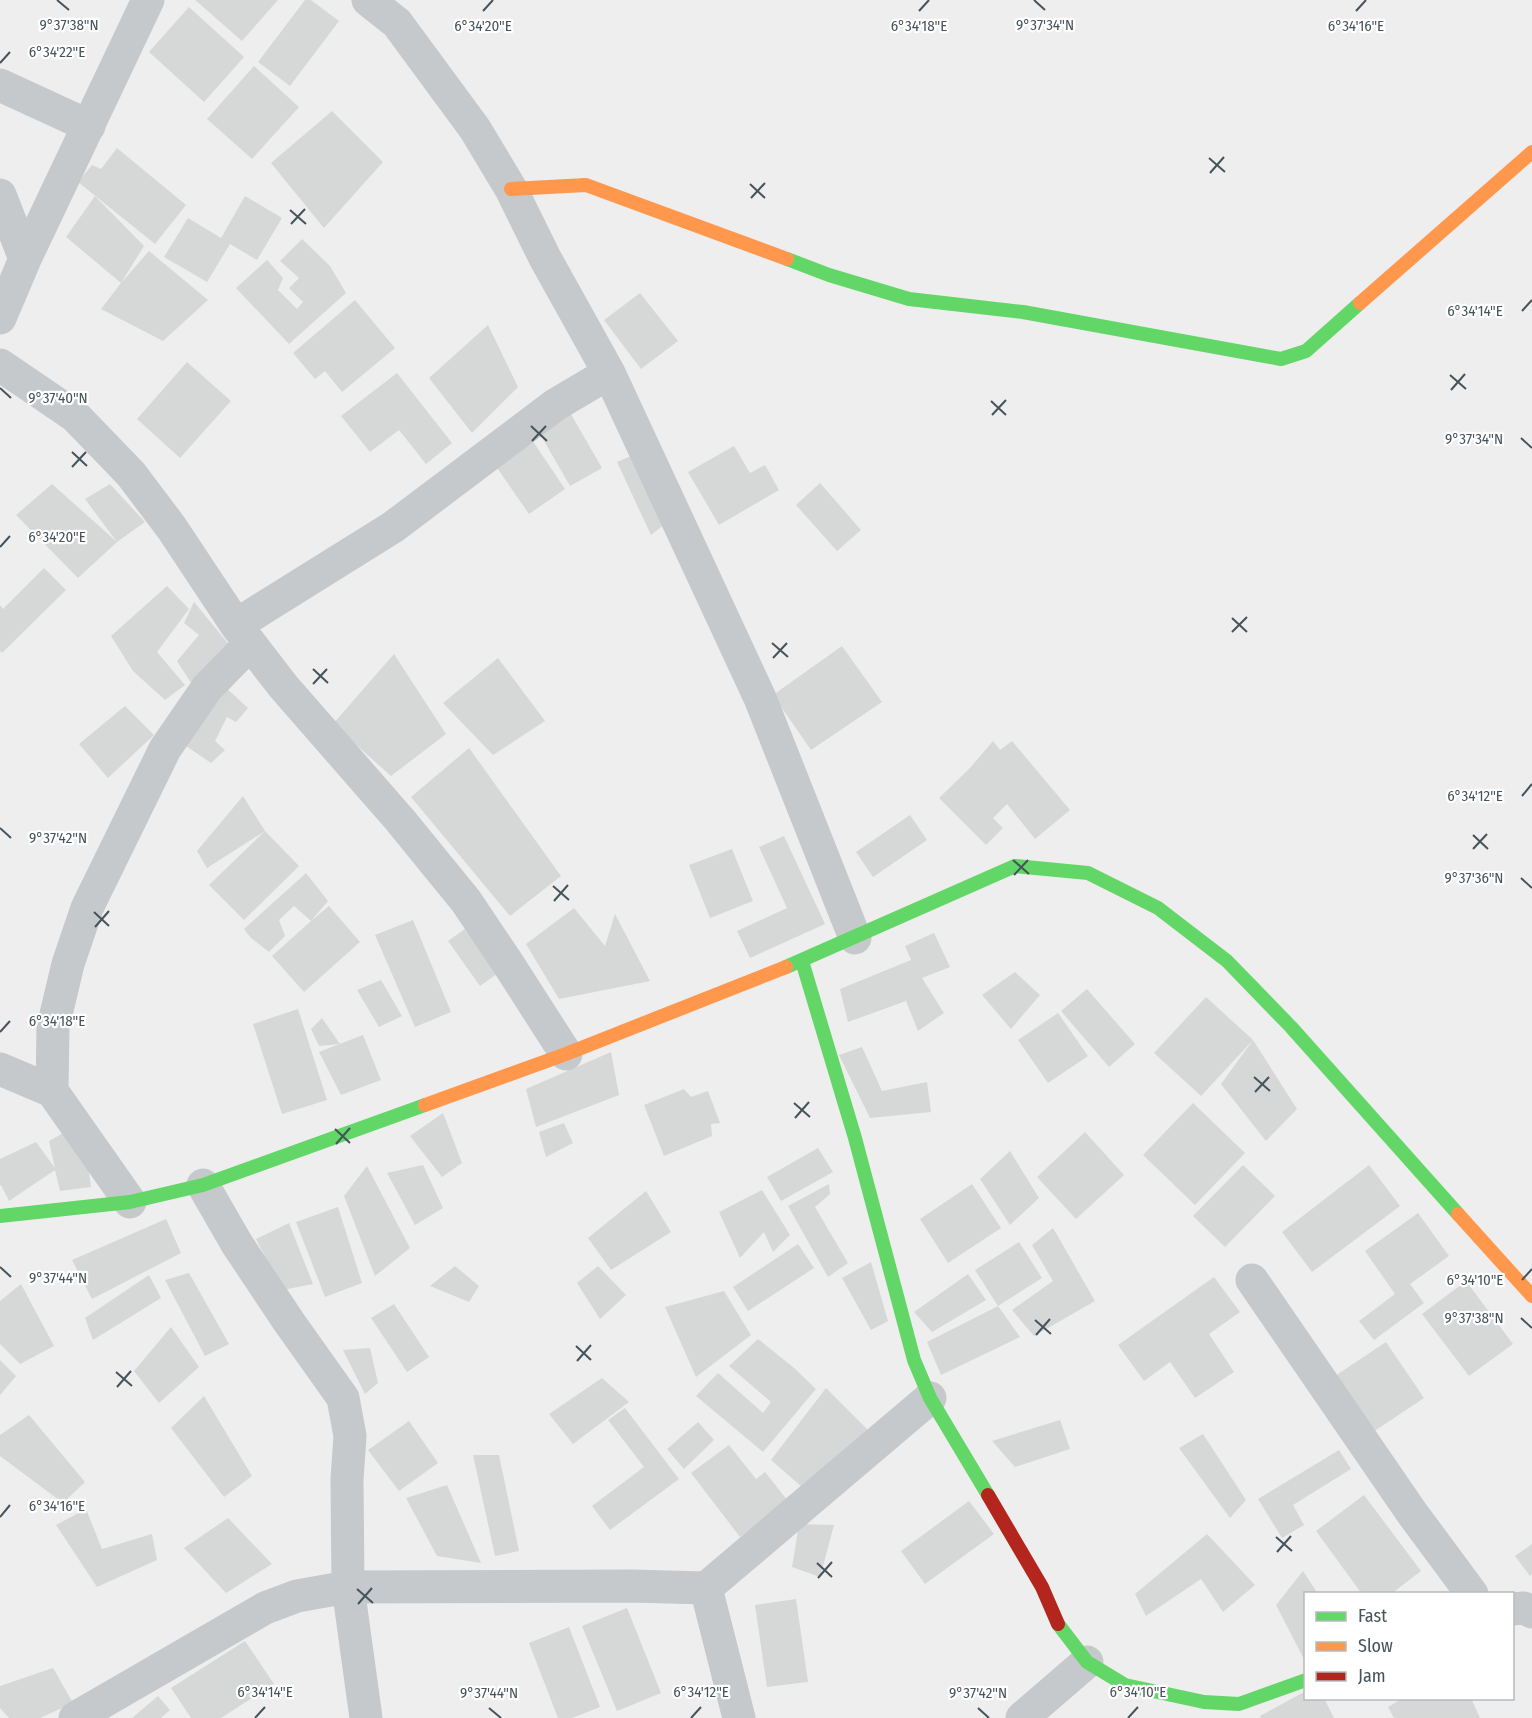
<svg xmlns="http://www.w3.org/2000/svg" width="1532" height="1718" viewBox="0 0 1532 1718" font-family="'Fira Sans Condensed',sans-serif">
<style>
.building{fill:#d6d7d7}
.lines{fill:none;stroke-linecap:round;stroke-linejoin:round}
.street{stroke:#c5c9cb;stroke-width:33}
.fast{stroke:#63d668;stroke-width:14}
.slow{stroke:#ff974d;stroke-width:14}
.jam{stroke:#b3261e;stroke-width:14}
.ticks{fill:none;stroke:#45535b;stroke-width:2}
.ticks-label{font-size:15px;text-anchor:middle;fill:#45535b;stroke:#fff;stroke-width:4.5;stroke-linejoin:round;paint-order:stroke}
</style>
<rect width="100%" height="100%" fill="#efeeee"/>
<path class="building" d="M 195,0 L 278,0 L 242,41 Z
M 305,0 L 311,0 L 339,21 L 290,86 L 258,62 Z
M 189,7 L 244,57 L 204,102 L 149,52 Z
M 254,66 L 299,107 L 252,159 L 207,119 Z
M 332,111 L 383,162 L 324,228 L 271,163 Z
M 117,148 L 186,205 L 155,244 L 78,182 L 92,165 L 101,169 Z
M 95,196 L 144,246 L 121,283 L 149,251 L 208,300 L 163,341 L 101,309 L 121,283 L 66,237 Z
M 245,196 L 282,218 L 257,260 L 230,244 L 207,282 L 164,257 L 188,218 L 221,238 Z
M 302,239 L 330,266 L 346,293 L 289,344 L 236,288 L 267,260 L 283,278 L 278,290 L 297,309 L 303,302 L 289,288 L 299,278 L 280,261 Z
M 640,293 L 678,341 L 641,369 L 604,320 Z
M 355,300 L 395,348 L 342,392 L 325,371 L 315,379 L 293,353 Z
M 488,325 L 518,387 L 472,433 L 429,378 Z
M 187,362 L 231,401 L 180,458 L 137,419 Z
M 397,373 L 452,443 L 426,464 L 399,430 L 370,452 L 341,416 Z
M 568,409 L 602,468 L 570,486 L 536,427 Z
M 530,437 L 565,489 L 529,514 L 493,462 Z
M 734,446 L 750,473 L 765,465 L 779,490 L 719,525 L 688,472 Z
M 638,453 L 665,524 L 651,535 L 617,462 Z
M 820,483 L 861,530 L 837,551 L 796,505 Z
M 52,484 L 117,542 L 78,578 L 16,515 Z
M 110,484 L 145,522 L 117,542 L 85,499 Z
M 44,568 L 66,590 L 2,653 L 0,651 L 0,605 L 3,609 Z
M 167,586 L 189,609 L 157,652 L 185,685 L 165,700 L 133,671 L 111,636 Z
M 194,602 L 231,647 L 193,686 L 177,661 L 199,635 L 184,623 Z
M 842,646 L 882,702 L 811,750 L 773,695 Z
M 394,654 L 446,734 L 391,776 L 333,724 Z
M 498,658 L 545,721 L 493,755 L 443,703 Z
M 223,685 L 248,708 L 236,722 L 227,717 L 215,741 L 225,750 L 211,763 L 180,742 Z
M 125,706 L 154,735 L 108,778 L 79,744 Z
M 993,741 L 1000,750 L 1012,741 L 1070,810 L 1035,839 L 1007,804 L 993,818 L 1003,828 L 986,845 L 939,798 L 970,768 Z
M 469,748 L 561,876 L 510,916 L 411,797 Z
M 243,796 L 265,831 L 207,868 L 197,851 Z
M 910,815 L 927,840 L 873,877 L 856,852 Z
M 265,831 L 299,866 L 244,920 L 209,885 Z
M 784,836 L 825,924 L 750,958 L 737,931 L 787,908 L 759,847 Z
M 732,849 L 753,901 L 710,918 L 689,865 Z
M 306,873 L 328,901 L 311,921 L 329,906 L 360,942 L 304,992 L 272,956 L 311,921 L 294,906 L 279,920 L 285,936 L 269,952 L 251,938 L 244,929 Z
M 574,908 L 605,946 L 615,914 L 650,981 L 559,999 L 526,944 Z
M 413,920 L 451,1012 L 415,1027 L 375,935 Z
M 469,926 L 501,971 L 480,986 L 448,941 Z
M 934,933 L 950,967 L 922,978 L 944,1013 L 918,1031 L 906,1001 L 848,1022 L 840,989 L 911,960 L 905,946 Z
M 1015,972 L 1040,995 L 1011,1029 L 982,995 Z
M 381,980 L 402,1016 L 379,1027 L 357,990 Z
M 1087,989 L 1135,1044 L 1109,1067 L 1061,1011 Z
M 1206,997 L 1253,1040 L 1297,1109 L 1266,1141 L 1221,1084 L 1253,1040 L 1201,1096 L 1154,1053 Z
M 298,1009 L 327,1100 L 282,1114 L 253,1024 Z
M 1058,1013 L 1088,1056 L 1048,1083 L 1018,1040 Z
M 322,1018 L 340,1044 L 319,1046 L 311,1029 Z
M 363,1035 L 381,1080 L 341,1095 L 319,1052 Z
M 862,1047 L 882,1091 L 927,1082 L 931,1112 L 870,1118 L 839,1055 Z
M 611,1052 L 619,1095 L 536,1127 L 526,1089 Z
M 684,1089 L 691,1097 L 708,1091 L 720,1123 L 711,1124 L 712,1136 L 664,1156 L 644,1105 Z
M 1193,1103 L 1245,1153 L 1195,1205 L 1143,1155 Z
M 443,1113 L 462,1163 L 442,1177 L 410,1136 Z
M 564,1123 L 573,1143 L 546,1157 L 539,1132 Z
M 65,1132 L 86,1151 L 91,1187 L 60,1191 L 55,1170 L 9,1201 L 1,1185 L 0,1186 L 0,1159 L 36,1142 L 55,1168 L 49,1141 Z
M 1085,1132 L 1124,1175 L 1076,1219 L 1037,1177 Z
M 818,1148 L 833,1172 L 781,1201 L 767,1177 Z
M 1010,1151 L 1039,1198 L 1010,1225 L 980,1179 Z
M 423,1165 L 443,1208 L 415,1225 L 387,1173 Z
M 1243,1165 L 1275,1196 L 1225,1247 L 1193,1216 Z
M 1369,1165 L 1400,1206 L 1312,1272 L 1282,1232 Z
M 367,1166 L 410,1248 L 375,1276 L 344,1196 Z
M 829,1184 L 830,1194 L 815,1207 L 848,1263 L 828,1277 L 788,1206 Z
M 972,1184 L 1001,1228 L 948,1263 L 920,1219 Z
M 762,1190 L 790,1235 L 773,1252 L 764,1232 L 740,1258 L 719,1212 Z
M 646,1191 L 671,1232 L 611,1270 L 588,1238 Z
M 338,1207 L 362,1283 L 325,1297 L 296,1222 Z
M 1418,1213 L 1449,1256 L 1410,1284 L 1424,1303 L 1374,1340 L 1359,1321 L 1395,1294 L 1365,1251 Z
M 166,1219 L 181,1253 L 92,1299 L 72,1260 Z
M 289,1223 L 313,1284 L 283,1290 L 256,1239 Z
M 1053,1228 L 1095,1301 L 1034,1336 L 1012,1310 L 1053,1281 L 1032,1245 Z
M 1019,1242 L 1042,1278 L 998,1306 L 975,1270 Z
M 798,1244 L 814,1268 L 748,1311 L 733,1287 Z
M 871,1262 L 888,1321 L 871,1330 L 842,1278 Z
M 455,1266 L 479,1286 L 469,1302 L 430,1286 Z
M 598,1266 L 626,1295 L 600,1319 L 577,1283 Z
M 189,1273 L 229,1344 L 205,1356 L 165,1280 Z
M 968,1274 L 986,1300 L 932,1332 L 914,1312 Z
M 149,1275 L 161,1298 L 93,1340 L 85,1318 Z
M 1214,1277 L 1240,1312 L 1209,1334 L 1234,1372 L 1195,1398 L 1170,1362 L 1144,1381 L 1118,1345 Z
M 1466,1281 L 1513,1344 L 1469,1376 L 1422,1314 Z
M 21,1284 L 54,1346 L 20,1364 L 0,1344 L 0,1301 Z
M 724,1291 L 751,1335 L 696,1377 L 665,1307 Z
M 394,1304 L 429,1357 L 407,1372 L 371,1318 Z
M 998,1306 L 1020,1337 L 941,1375 L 927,1342 Z
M 171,1327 L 199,1367 L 159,1403 L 134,1371 Z
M 758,1339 L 793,1367 L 816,1389 L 763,1452 L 696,1396 L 718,1373 L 763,1413 L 771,1402 L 729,1366 Z
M 1386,1342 L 1424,1398 L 1370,1434 L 1332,1378 Z
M 370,1348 L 378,1383 L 365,1394 L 343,1350 Z
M 0,1360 L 16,1376 L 0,1395 Z
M 602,1378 L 629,1402 L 573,1444 L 549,1414 Z
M 826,1388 L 869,1431 L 802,1487 L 771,1460 Z
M 204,1396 L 252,1476 L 224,1497 L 171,1428 Z
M 625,1408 L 679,1479 L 610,1530 L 592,1506 L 644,1467 L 608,1420 Z
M 29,1415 L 85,1482 L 63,1503 L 0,1456 L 0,1435 Z
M 1060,1420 L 1070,1449 L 1015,1467 L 992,1441 Z
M 409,1421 L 438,1463 L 399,1491 L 368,1450 Z
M 698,1422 L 714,1440 L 684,1469 L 667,1449 Z
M 1203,1434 L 1246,1500 L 1230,1518 L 1179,1448 Z
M 729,1445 L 756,1479 L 765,1472 L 788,1501 L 740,1537 L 691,1473 Z
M 1339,1450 L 1351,1469 L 1293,1505 L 1304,1525 L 1282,1538 L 1258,1499 Z
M 473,1455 L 499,1455 L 519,1551 L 495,1556 Z
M 447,1485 L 481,1563 L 437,1556 L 406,1498 Z
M 1364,1495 L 1421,1571 L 1391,1594 L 1362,1594 L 1316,1531 Z
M 969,1501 L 994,1534 L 925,1584 L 901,1551 Z
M 86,1509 L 102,1549 L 152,1534 L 157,1560 L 97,1587 L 56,1525 Z
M 228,1518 L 272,1564 L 226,1593 L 184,1548 Z
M 799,1524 L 834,1525 L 820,1577 L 792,1567 Z
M 1207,1534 L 1255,1585 L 1223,1612 L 1201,1579 L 1146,1616 L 1135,1594 Z
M 1532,1544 L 1532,1574 L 1530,1576 L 1515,1556 Z
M 1303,1571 L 1318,1594 L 1306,1594 L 1306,1658 L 1304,1659 L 1276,1605 Z
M 796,1599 L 808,1682 L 767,1687 L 755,1605 Z
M 627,1608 L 661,1693 L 617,1711 L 582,1626 Z
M 569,1627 L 600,1707 L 572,1718 L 558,1718 L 529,1643 Z
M 245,1641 L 274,1684 L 221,1718 L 191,1718 L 171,1688 Z
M 53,1668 L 73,1703 L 40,1718 L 9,1718 L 0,1708 L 0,1686 Z
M 1306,1691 L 1306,1698 L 1324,1698 L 1334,1718 L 1261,1718 L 1260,1716 Z
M 158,1696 L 170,1710 L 161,1718 L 132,1718 Z
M 1400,1698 L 1471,1698 L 1480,1718 L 1394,1718 L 1388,1707 L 1400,1700 Z"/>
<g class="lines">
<path class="street" d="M 368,0 L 397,23 L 475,129 L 511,189 L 545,258 L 609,373 L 760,698 L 855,938
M 0,85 L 89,126
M 0,195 L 25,259
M 0,318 L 25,259 L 148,0
M 0,365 L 75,416 L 131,474 L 171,527 L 236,625 L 283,686 L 400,820 L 466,901 L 507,962 L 566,1054
M 236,625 L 393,527 L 555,405 L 609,373
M 0,1069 L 52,1091 L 130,1202
M 52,1091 L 53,1027 L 68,964 L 87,908 L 165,749 L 207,688 L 250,644
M 203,1185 L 237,1244 L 289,1322 L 343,1398 L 350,1436 L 347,1479 L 348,1587 L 366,1718
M 1252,1280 L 1412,1513 L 1472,1594
M 706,1588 L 739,1718
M 1512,1609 L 1524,1608 L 1532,1612
M 75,1718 L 265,1608 L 297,1596 L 348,1587 L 631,1586 L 706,1588 L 930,1398
M 1022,1718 L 1087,1662"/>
<path class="fast" d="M 787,259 L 829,275 L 909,299 L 1023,312 L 1281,359 L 1306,351 L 1360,303
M 802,961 L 855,1138 L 914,1360 L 930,1398 L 988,1495
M 786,967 L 1015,866 L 1088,873 L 1158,908 L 1227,961 L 1291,1027 L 1458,1214
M 0,1216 L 130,1202 L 203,1185 L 425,1105
M 1058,1624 L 1087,1662 L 1125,1685 L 1204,1702 L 1239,1704 L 1306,1680"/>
<path class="slow" d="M 511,189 L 586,185 L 787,259
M 1360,303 L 1532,152
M 425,1105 L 566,1054 L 786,967
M 1458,1214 L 1532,1296"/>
<path class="jam" d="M 988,1495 L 1042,1587 L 1058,1624"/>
</g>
<path class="ticks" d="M 57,0 L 69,10M 1034,0 L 1045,10M 483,11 L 493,0M 919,11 L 929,0M 1356,11 L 1366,0M 0,63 L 10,52M 1209,158 L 1225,172M 1210,173 L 1224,157M 750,184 L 765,198M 751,198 L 765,183M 290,210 L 306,224M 291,224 L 305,209M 1522,311 L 1532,300M 1450,375 L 1466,389M 0,388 L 11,398M 1451,390 L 1465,374M 991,401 L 1006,415M 992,415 L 1006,400M 531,426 L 547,441M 1521,438 L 1532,448M 532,441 L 546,426M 72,452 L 87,466M 72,467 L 86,452M 0,547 L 10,536M 1232,618 L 1247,632M 1232,632 L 1247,617M 772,643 L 788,657M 773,658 L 787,643M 313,669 L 328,683M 313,684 L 327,669M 1522,796 L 1532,784M 0,828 L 11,838M 1473,835 L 1488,849M 1473,849 L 1487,834M 1013,860 L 1029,874M 1014,875 L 1028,860M 1521,878 L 1532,888M 553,886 L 569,900M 554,901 L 568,885M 94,912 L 109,926M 95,927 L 109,911M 0,1032 L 10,1021M 1254,1077 L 1270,1091M 1255,1092 L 1269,1077M 794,1103 L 810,1117M 795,1118 L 809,1102M 335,1129 L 350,1143M 336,1144 L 350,1128M 0,1267 L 11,1277M 1522,1280 L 1532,1269M 1521,1318 L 1532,1328M 1035,1320 L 1051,1334M 1036,1335 L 1050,1319M 576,1346 L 591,1360M 577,1361 L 591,1345M 116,1372 L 132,1386M 117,1387 L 131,1371M 0,1517 L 10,1505M 1276,1537 L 1292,1551M 1277,1552 L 1291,1536M 817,1563 L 832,1577M 818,1578 L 832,1562M 357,1589 L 373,1603M 358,1604 L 372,1588M 489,1708 L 501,1718M 978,1708 L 989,1718M 255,1718 L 265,1707M 691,1718 L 701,1707M 1128,1718 L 1138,1707"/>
<g class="ticks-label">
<text x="69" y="30">9°37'38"N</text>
<text x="1045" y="30">9°37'34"N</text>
<text x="483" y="31">6°34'20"E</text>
<text x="919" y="31">6°34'18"E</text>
<text x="1356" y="31">6°34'16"E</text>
<text x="57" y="57">6°34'22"E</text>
<text x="1475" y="316">6°34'14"E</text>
<text x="58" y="403">9°37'40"N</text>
<text x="1474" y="444">9°37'34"N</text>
<text x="57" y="542">6°34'20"E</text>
<text x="1475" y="801">6°34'12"E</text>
<text x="58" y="843">9°37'42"N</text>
<text x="1474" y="883">9°37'36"N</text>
<text x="57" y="1026">6°34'18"E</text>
<text x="58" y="1283">9°37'44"N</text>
<text x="1475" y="1285">6°34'10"E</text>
<text x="1474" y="1323">9°37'38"N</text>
<text x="57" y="1511">6°34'16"E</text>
<text x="265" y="1697">6°34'14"E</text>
<text x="701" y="1697">6°34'12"E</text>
<text x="1138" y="1697">6°34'10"E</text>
<text x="489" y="1698">9°37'44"N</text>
<text x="978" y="1698">9°37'42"N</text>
</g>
<rect x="1304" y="1592" width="210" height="108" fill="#ffffff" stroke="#b5babd" stroke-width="1.5"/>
<rect x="1316" y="1612" width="30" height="9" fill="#63d668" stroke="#b5babd" stroke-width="1.5"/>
<text x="1358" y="1622" font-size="18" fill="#45535b">Fast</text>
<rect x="1316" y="1642" width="30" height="9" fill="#ff974d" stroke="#b5babd" stroke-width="1.5"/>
<text x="1358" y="1652" font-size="18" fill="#45535b">Slow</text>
<rect x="1316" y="1672" width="30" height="9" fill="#b3261e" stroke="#b5babd" stroke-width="1.5"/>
<text x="1358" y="1682" font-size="18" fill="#45535b">Jam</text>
</svg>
